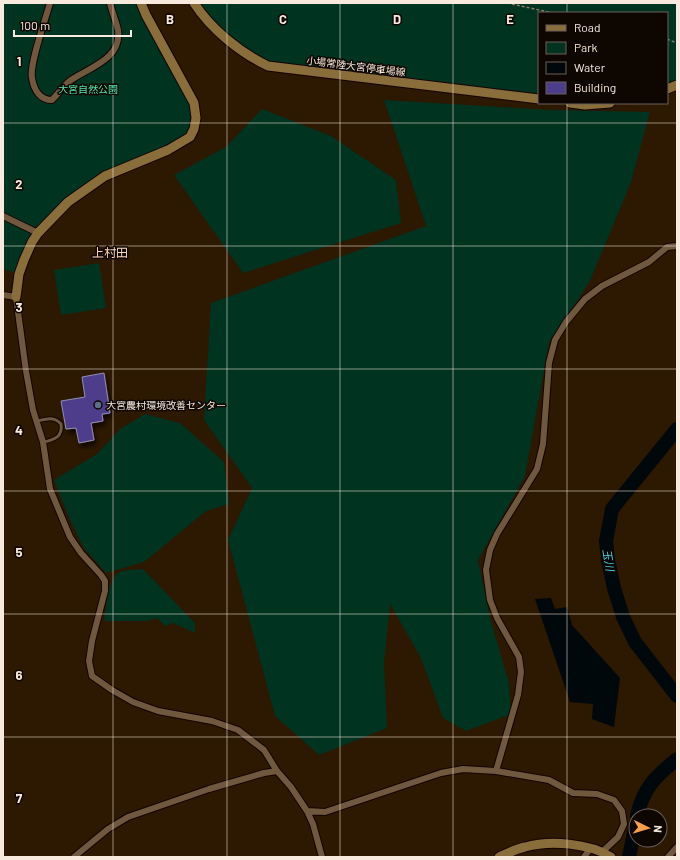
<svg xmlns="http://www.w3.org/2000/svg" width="680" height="860" viewBox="0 0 680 860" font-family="Barlow,'Noto Sans JP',sans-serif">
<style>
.green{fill:#013321}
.water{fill:#00080b}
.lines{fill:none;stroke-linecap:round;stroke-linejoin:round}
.river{stroke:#00080b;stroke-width:14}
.building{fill:#4d3e8b;stroke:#918eb0;filter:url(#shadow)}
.lane-casing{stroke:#140300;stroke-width:5}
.street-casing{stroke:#140300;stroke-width:8}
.secondary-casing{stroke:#140300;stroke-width:11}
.path{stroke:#8d7b68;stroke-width:1.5;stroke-dasharray:3 2;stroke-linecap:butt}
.lane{stroke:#70583f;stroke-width:3}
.street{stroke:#70583f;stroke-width:6}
.secondary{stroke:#896d3b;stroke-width:9}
.grid{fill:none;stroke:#f8eadc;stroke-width:1;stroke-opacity:0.55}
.service-dot{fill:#5c6f8a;stroke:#0e0601;stroke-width:1.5}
.labels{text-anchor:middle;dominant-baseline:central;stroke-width:3;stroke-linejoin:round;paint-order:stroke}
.street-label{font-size:10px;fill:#f8eadc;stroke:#0e0601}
.park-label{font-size:10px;fill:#55eaaf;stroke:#0e0601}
.poi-label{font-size:10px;fill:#f8eadc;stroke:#0e0601;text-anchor:start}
.water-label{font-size:11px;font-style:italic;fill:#48d3ee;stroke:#0e0601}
.quarter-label{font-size:12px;fill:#fdd6b8;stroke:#0e0601}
.grid-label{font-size:13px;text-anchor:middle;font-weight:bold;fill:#f8eadc;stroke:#0e0601;stroke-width:3;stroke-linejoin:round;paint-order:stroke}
</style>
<defs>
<filter id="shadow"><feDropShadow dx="2.5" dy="4.5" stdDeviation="2" flood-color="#0009"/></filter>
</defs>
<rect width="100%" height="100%" fill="#2d1801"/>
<path class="green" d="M 3,3 L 141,3 L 194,103 L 190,137 L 105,176 L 38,233 L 19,274 L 3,269 Z
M 194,3 L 677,3 L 677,85 L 667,89 L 667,13 L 539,13 L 539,99 L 280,68 L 245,53 Z
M 384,100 L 550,110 L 650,112 L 631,182 L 590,281 L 549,343 L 525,476 L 478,560 L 490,618 L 509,683 L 511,714 L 466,731 L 443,718 L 421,658 L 390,604 L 384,663 L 387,728 L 319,755 L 275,716 L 228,540 L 252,488 L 204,420 L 211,303 L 426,226 Z
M 262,109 L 331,136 L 396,180 L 401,223 L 243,273 L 174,175 L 226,147 Z
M 99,263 L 106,308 L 61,315 L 54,270 Z
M 145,414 L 180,423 L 224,462 L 229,504 L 206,511 L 144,562 L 106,573 L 84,548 L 70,520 L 54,480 L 97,454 L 120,429 Z
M 143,569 L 195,623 L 195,633 L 173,623 L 165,626 L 157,618 L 147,621 L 104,621 C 106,610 109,578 118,573 C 125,569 135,570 143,569 Z"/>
<path class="water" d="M 551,598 L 555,609 L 567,607 L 572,625 L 620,678 L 614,727 L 592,719 L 593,704 L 570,702 L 535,599 Z"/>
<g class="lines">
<path class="river" d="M 677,429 L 612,509 L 606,541 L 608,560 L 614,588 L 623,617 L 635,642 L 677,696
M 637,816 C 643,788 656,776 677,759
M 629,857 L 636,823"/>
</g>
<path class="building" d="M 104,373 L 110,413 L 102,414 L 103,421 L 91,423 L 94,440 L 79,443 L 76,428 L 66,429 L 61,401 L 85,397 L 82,377 Z"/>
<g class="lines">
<defs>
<path id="lane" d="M 37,421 C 46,419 54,416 61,424 C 63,437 54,440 43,442"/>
<path id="street" d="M 50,3 C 46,18 29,65 32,78 C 34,90 40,100 52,100 C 58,94 64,85 71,80 C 90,67 122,59 118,30 C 116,21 112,12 110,3
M 3,216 L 38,233
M 3,295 L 16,297 L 26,371 L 33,410 L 43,442 L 50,489 L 70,537 L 81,553 L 101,575 L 105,581 L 105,591 L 92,641 L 89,661 L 92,676 L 112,690 L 133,702 L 158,711 L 212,721 L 238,730 L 264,750 L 277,771 L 291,787 L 307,811 L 313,824 L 322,857
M 496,771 L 518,695 L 521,672 L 519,657 L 497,618 L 490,600 L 486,570 L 490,550 L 497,534 L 537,469 L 543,444 L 549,363 L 555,340 L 566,322 L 585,299 L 602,286 L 649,262 L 667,247 L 677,246
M 307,811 L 325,812 L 441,773 L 463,769 L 496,771 L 549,780 L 573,793 L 597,794 L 614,800 L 622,811 L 624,824 L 618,837 L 602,852
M 74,857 L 108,829 L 128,817 L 209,789 L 264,773 L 277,771
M 584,857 L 590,849
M 668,857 L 677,847"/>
<path id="secondary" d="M 194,3 C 211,29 239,52 268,66 L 539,99
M 667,89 L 677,85
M 570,103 L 585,105 L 610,103
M 16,297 L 19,274 L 24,260 L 32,242 L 38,233 L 68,202 L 105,176 L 168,150 L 190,137 L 194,129 L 196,118 L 194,103 L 146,15 L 141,3
M 499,857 C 508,853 516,849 525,847 C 550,840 589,843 611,857"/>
</defs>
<use href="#lane" class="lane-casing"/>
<use href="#street" class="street-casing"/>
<use href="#secondary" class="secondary-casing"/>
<path class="path" d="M 507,3 L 553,13
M 667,39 L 677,43"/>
<use href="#lane" class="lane"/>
<use href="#street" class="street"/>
<use href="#secondary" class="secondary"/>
</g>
<path class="grid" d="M 113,3 L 113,857M 227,3 L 227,857M 340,3 L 340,857M 453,3 L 453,857M 567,3 L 567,13M 567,103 L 567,857M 3,123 L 677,123M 3,246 L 677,246M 3,369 L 677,369M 3,491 L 677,491M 3,614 L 677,614M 3,737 L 677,737"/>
<circle class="service-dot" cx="98" cy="405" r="4"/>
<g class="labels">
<g class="street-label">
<text transform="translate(356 66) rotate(7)">小場常陸大宮停車場線</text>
</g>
<g class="park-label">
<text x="88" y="89">大宮自然公園</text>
</g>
<g class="poi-label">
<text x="106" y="405">大宮農村環境改善センター</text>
</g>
<g class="water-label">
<text transform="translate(609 560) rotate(81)">玉川</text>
</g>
<g class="quarter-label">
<text x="110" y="252">上村田</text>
</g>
</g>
<g class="grid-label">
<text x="170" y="24">B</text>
<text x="283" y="24">C</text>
<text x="397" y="24">D</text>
<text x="510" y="24">E</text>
<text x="19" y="66">1</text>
<text x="19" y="189">2</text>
<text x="19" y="312">3</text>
<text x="19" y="435">4</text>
<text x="19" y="557">5</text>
<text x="19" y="680">6</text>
<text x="19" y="803">7</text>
</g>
<rect width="680" height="860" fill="none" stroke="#f8eadc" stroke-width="8"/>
<rect x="538" y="12" width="130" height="92" fill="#0e0601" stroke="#6c6159"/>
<rect x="546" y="25" width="20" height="6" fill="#896d3b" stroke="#6c6159"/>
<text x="574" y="32" font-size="12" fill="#f8eadc">Road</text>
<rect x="546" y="42" width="20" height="12" fill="#013321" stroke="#6c6159"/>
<text x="574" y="52" font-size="12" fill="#f8eadc">Park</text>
<rect x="546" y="62" width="20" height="12" fill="#00080b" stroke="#6c6159"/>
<text x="574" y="72" font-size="12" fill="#f8eadc">Water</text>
<rect x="546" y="82" width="20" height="12" fill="#4d3e8b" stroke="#6c6159"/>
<text x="574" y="92" font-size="12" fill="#f8eadc">Building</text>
<g transform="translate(648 828) rotate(95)"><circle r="19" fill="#0e0601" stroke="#6c6159"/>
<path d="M0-3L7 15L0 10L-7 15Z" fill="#fa9f4f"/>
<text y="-6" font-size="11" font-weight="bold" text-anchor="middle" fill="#f8eadc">N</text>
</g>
<path d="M14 30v6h117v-6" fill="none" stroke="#f8eadc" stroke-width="2"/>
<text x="20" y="30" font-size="12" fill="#f8eadc" stroke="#0e0601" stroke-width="3" paint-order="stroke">100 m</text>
</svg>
